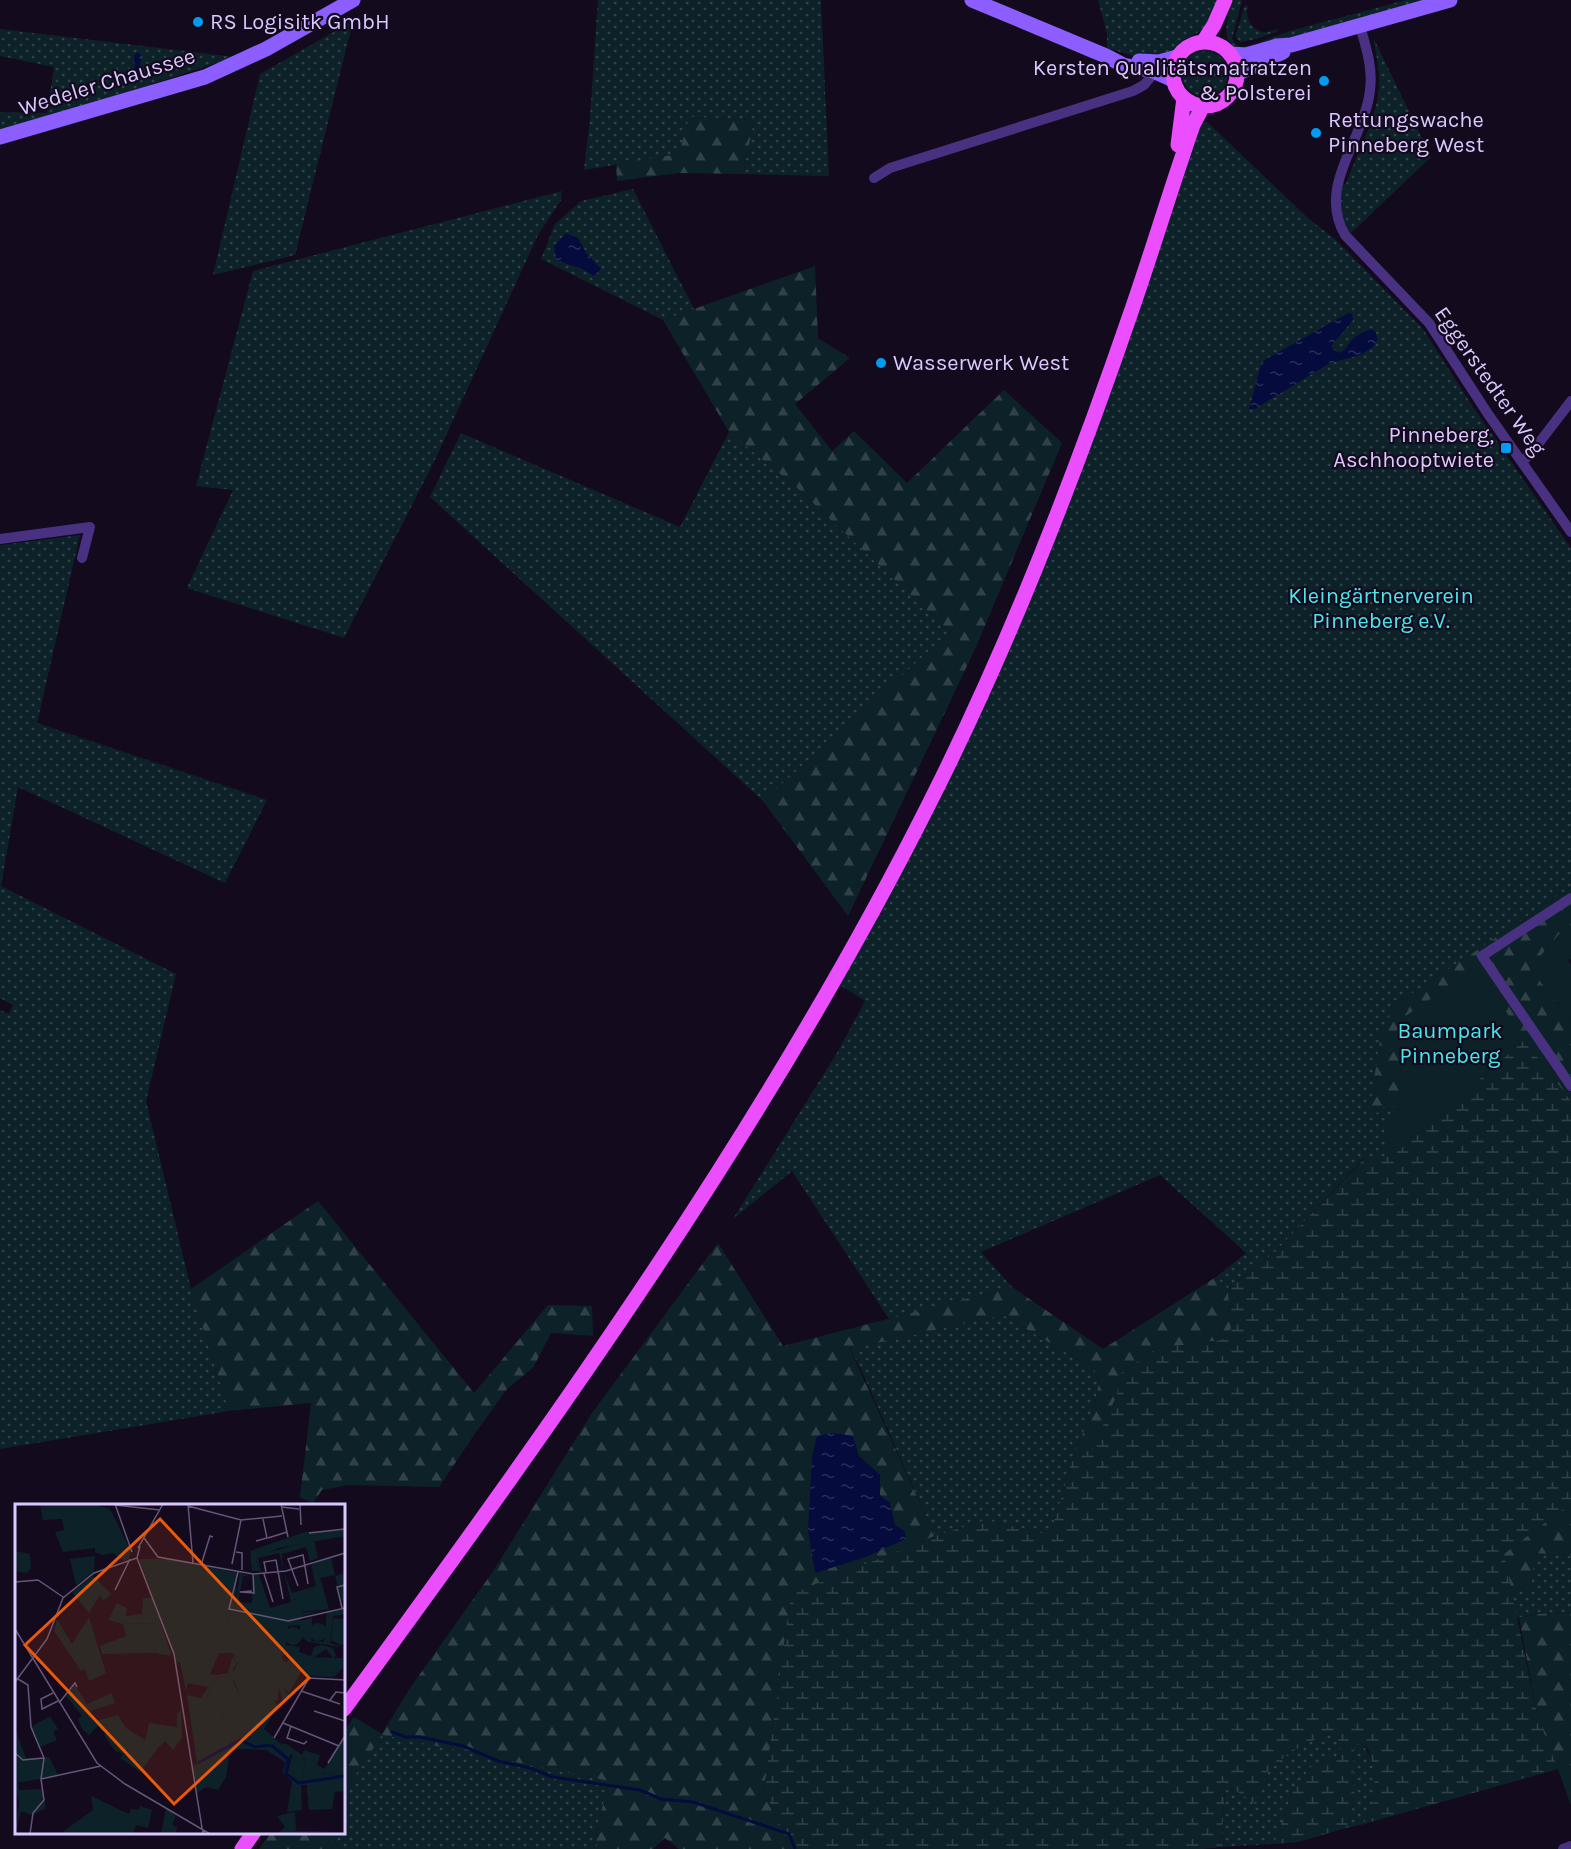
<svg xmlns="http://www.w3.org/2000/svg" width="1571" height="1849" viewBox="0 0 1571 1849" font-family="Karla,sans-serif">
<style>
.grass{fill:url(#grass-dots)}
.forest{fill:url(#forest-firs)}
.wetland{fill:url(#wetland-marsh)}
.park{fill:#0d2228}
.water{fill:url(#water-ripples)}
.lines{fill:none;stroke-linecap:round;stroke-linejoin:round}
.stream{stroke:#050b3c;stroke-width:3}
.street{stroke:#493181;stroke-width:10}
.secondary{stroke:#8c5eff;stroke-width:15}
.primary{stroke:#eb4eff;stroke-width:15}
.poi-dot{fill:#009bf2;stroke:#130a1e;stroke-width:2}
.labels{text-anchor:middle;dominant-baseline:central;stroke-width:4.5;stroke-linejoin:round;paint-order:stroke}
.poi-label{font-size:22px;fill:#dcc7ff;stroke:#130a1e;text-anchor:start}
.street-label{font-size:22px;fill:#dcc7ff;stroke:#130a1e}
.park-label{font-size:22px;fill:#4ae6e8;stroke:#130a1e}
.inset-river{fill:none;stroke:#050b3c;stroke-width:3}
.inset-road{fill:none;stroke:#635678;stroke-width:1.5}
.view{fill:#e8590c;fill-opacity:0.15;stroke:#e8590c;stroke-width:3}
.inset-edge{fill:none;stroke:#dcc7ff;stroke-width:3}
</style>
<defs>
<pattern id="grass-dots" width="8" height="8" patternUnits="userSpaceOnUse" patternTransform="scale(1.5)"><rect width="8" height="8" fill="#0d2228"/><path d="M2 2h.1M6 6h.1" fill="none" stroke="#304148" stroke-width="1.8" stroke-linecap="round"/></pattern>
<pattern id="forest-firs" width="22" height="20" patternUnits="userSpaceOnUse" patternTransform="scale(1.5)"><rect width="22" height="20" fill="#0d2228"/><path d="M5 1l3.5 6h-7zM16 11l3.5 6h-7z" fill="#304148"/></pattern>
<pattern id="wetland-marsh" width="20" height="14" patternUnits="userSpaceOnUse" patternTransform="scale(1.5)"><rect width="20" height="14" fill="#0d2228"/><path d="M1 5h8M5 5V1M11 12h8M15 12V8" fill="none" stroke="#304148"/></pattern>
<pattern id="water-ripples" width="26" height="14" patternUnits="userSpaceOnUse" patternTransform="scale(1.5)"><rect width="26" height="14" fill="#050b3c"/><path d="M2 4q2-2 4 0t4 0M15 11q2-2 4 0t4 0" fill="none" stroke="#292d59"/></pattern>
</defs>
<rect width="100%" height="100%" fill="#130a1e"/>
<path class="grass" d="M 598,0 L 821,0 L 829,176 L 743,174 L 754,120 L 690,117 L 680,154 L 584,170 L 590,118 Z
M 1098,0 L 1217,0 L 1212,16 L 1203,30 L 1185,39 L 1171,52 L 1140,58 L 1107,48 L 1107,34 Z
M 1233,0 L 1242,0 L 1232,39 L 1236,45 L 1241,47 L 1248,46 L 1251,48 C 1246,48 1239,49 1236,47 C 1219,40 1229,12 1233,0 Z
M 1406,0 L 1431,0 L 1258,46 L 1257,45 L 1260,42 L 1290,31 Z
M 1245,5 L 1248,6 C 1244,18 1253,33 1267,32 C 1270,32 1274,30 1277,29 L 1278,31 L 1256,39 L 1240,42 L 1236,37 L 1236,34 Z
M 353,21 L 295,255 L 213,275 L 260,74 Z
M 0,29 L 235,57 L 60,114 L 0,130 L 0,112 L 47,113 L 54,67 L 0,56 Z
M 1373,37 L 1431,157 L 1350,234 C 1341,215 1338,205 1343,184 L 1346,184 C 1358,149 1382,112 1379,74 C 1378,61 1375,49 1373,37 Z
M1182 74a23 23 0 1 1 46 0a23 23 0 1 1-46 0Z
M 1206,121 L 1309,219 L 1336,240 L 1423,329 L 1473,407 L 1571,548 L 1571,887 L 1395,1005 L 1399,1095 L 1524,1040 L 1390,1158 L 1364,1158 L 1275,1252 L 1228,1289 L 1216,1277 L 1246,1253 L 1160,1175 L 981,1252 L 1012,1287 L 889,1319 L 792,1171 L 733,1219 L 837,1053 L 865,1001 L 840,985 C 887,902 931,818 971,731 L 1196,131 Z
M 633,189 L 694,309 L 663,320 L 541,259 L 555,224 L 581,201 Z
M 562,191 L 561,200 L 538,235 L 433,464 L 344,638 L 187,588 L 233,490 L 196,486 L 253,271 Z
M 729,432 L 795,486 L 950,632 L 763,801 L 430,497 L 461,433 L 680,527 Z
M 80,535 L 37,723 L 267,800 L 225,883 L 18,787 L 1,886 L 176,974 L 146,1101 L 191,1289 L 229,1411 L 0,1449 L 0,1010 L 9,1014 L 13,1005 L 0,998 L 0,545 Z
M 1003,1315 L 1094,1369 L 1099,1382 L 1095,1403 L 1074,1455 L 1050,1535 L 986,1520 L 935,1536 L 860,1367 L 850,1349 Z
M 1534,1553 L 1571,1556 L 1571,1612 L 1539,1614 L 1517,1618 L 1512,1595 L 1531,1586 Z
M 1328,1733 L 1341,1742 L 1340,1756 L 1311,1767 L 1293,1791 L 1274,1844 L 1221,1847 L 1225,1789 L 1238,1792 L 1266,1773 L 1289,1753 Z
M 382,1734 L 609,1781 L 594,1839 L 599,1849 L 340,1849 L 328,1833 L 344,1832 L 344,1792 Z
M 1360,1743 C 1374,1755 1377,1778 1375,1797 C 1374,1805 1367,1815 1364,1824 L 1346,1828 L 1355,1800 L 1353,1770 L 1354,1747 Z"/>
<path class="forest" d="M 689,117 L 754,120 L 743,174 L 679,173 L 617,181 L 616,164 L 679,154 Z
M 815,266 L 818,338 L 850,358 L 795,404 L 832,451 L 854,431 L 907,483 L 1004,390 L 1062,443 L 976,647 L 848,916 L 763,801 L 950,632 L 795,486 L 729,432 L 663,320 Z
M 1571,887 L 1571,927 L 1562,931 L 1531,968 L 1571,1022 L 1571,1101 L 1524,1040 L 1477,967 L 1404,1018 L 1399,1095 L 1368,1120 L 1381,1033 L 1395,1005 Z
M 318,1201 L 474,1393 L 548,1305 L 592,1306 L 593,1336 L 551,1333 L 533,1368 L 507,1389 L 476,1432 L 439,1487 L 348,1485 L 322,1490 L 313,1503 L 300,1497 L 311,1403 L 229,1411 L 191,1289 Z
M 718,1243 L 783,1346 L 1012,1287 L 1103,1349 L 1216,1277 L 1228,1289 L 1231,1329 L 1222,1340 L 1156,1349 L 1120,1374 L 1117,1395 L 1092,1451 L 1074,1455 L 1095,1403 L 1099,1382 L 1094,1369 L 1003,1315 L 850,1349 L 935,1536 L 791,1594 L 764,1790 L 791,1849 L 679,1849 L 665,1838 L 653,1849 L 599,1849 L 594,1839 L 609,1781 L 382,1735 L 344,1792 L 344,1731 L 354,1717 L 382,1734 L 410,1688 L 494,1570 L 592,1413 Z
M 1571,1503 L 1571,1556 L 1535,1553 L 1531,1586 L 1512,1595 L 1503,1554 Z
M 1571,1612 L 1571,1775 L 1558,1769 L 1538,1718 L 1519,1618 L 1539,1614 Z
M 271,1832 L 328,1833 L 340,1849 L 259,1849 Z"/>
<path class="wetland" d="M 1524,1040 L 1571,1101 L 1571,1503 L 1504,1554 L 1538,1718 L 1558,1769 L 1364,1824 L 1375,1798 L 1374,1770 L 1369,1751 L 1360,1743 L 1354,1747 L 1353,1770 L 1355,1800 L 1346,1828 L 1298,1842 L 1274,1844 L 1293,1791 L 1311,1767 L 1340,1756 L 1341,1742 L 1328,1733 L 1289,1753 L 1266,1773 L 1256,1805 L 1238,1792 L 1225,1789 L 1221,1847 L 1202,1849 L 791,1849 L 764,1790 L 791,1594 L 935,1536 L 986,1520 L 1050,1535 L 1074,1455 L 1092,1450 L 1117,1395 L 1120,1374 L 1156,1349 L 1222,1340 L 1231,1329 L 1228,1289 L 1275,1252 L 1365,1158 L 1390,1157 Z"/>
<path class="park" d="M 1571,927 L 1571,959 L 1568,961 L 1571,965 L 1571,1022 L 1530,968 L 1562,931 Z
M 1477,966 L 1524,1040 L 1390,1158 L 1383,1135 L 1399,1095 L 1403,1018 Z
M 1558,1769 L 1571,1775 L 1571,1806 Z"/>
<path class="water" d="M 138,52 L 141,55 L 140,70 L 144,73 L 145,76 L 142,80 L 135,76 L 134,55 Z
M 566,233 L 578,238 L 587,254 L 601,269 L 594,276 L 582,269 L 556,260 L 554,246 Z
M 1348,313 L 1352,314 L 1353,320 L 1332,345 L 1332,349 L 1340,353 C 1346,350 1346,346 1351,341 C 1356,335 1364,332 1371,329 L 1376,332 L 1377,340 L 1374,346 L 1361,355 L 1330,363 L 1255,409 L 1249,409 L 1261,364 L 1266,359 Z
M 833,1433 L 853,1436 L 859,1456 L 880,1475 L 880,1495 L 890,1503 L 895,1525 L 905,1531 L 906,1539 L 863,1558 L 815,1573 L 808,1530 L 812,1457 L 817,1436 Z"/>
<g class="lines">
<path class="stream" d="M 392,1732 L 406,1737 L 420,1737 L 463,1746 L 498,1761 L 530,1768 L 553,1777 L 640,1790 L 661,1799 L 693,1802 L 789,1834 L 795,1849"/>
<path class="street" d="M 1360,26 C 1366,47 1373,68 1370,90 C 1365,139 1316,185 1345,235 L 1429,323 L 1488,414 L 1571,532
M 874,178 L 890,168 L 1133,91 L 1144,85 L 1155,72
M 1522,462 L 1532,452 L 1571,401
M 0,539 L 90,527 L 82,558
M 1571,898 L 1482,956 L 1571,1086
M 1563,1849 L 1571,1846"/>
<path class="secondary" d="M 972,0 L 1106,56 L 1123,65 L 1153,71 L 1173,80
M 1230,54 L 1246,55 L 1277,46 L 1291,45 L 1450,0
M 1139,61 L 1159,62 L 1177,57
M 1237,74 L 1283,52
M 0,137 L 205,77 L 266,49 L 353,0"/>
<path class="primary" d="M 1203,42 L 1214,25 L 1225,0
M1173 74a32 32 0 1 1 64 0a32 32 0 1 1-64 0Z
M 1178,145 L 1184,98
M 344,1709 C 556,1419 768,1125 930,802 C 1009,646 1073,481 1130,315 C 1152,252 1171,188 1193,125 L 1203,106
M 242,1849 L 254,1832"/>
</g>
<g class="poi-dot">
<circle cx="198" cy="22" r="6"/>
<circle cx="1324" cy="81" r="6"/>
<circle cx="1316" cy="133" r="6"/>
<circle cx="881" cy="363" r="6"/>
<rect x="1500" y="442" width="12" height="12" rx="3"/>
</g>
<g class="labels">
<g class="poi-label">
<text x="210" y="22">RS Logisitk GmbH</text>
<text x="1312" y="68" text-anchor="end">Kersten Qualitätsmatratzen<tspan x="1312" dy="25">&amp; Polsterei</tspan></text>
<text x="1328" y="120">Rettungswache<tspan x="1328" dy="25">Pinneberg West</tspan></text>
<text x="893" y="363">Wasserwerk West</text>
<text x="1494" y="435" text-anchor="end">Pinneberg,<tspan x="1494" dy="25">Aschhooptwiete</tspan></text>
</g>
<g class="street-label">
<text transform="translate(107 82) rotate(-17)">Wedeler Chaussee</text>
<text transform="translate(1490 381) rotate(55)">Eggerstedter Weg</text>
</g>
<g class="park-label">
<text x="1381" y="596">Kleingärtnerverein<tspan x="1381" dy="25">Pinneberg e.V.</tspan></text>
<text x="1450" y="1031">Baumpark<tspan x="1450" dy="25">Pinneberg</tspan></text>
</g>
</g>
<g transform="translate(15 1504)">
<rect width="330" height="330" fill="#130a1e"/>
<path d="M 25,0 L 77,0 L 95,5 L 116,47 L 114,54 L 109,57 L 98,49 L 87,51 L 80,48 L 80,44 L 48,48 L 40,28 L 49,26 L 47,15 L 28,16 ZM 0,47 L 15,50 L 16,64 L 12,69 L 0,67 ZM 316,53 L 320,72 L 330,69 L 330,96 L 326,97 L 320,71 L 305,74 L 301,59 ZM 124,55 L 159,55 L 222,69 L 212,119 L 218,127 L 215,106 L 223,129 L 219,154 L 218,149 L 204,149 L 195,170 L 201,171 L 193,183 L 173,179 L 171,187 L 165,158 L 162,159 ZM 78,72 L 96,90 L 88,97 L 85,91 L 74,109 L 57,88 ZM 74,113 L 91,169 L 74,177 L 70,165 L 66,167 L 39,127 L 42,115 L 57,140 ZM 143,119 L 140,149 L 87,150 L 85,142 L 111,132 L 108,120 ZM 214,171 L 224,189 L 214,199 L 192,189 L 202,174 ZM 60,181 L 72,200 L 97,189 L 100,199 L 75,207 L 81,217 L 103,211 L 111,224 L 143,244 L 125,268 L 105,254 L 108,250 L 100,247 L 89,231 L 92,227 L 87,228 L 83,222 L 74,231 L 67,225 L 63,215 L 67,212 L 51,192 ZM 35,212 L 43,225 L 38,228 L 42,236 L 25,243 L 16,223 ZM 206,246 L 214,254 L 211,273 L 184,273 L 182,260 ZM 0,249 L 8,256 L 28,255 L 25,275 L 0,279 ZM 278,249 L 291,256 L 286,279 L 287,306 L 272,308 L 277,277 L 272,273 ZM 308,269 L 330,272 L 330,287 L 320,288 L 317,305 L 294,306 L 292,287 L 306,287 ZM 27,285 L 29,295 L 6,300 L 4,286 ZM 76,292 L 114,310 L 116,305 L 124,306 L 125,302 L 137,306 L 133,324 L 121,321 L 118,330 L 45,330 L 78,306 ZM 151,304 L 161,312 L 157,321 L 162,323 L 161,330 L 146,330 ZM 280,308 L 281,327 L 317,327 L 262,330 L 270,323 L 262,312 Z" fill="#0d2228"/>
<path d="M 330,26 L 330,32 L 264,44 L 241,54 L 244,67 L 237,67 L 235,47 L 290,28 ZM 80,52 L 79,68 L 61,81 L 55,55 ZM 222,69 L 220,102 L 271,107 L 278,95 L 285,97 L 288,109 L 312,105 L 287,112 L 285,117 L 297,114 L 296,137 L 309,138 L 312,109 L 330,105 L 330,110 L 318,112 L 315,139 L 327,143 L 294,138 L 285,132 L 285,121 L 273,122 L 271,141 L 285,143 L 284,148 L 296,152 L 299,143 L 306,141 L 318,144 L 321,152 L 318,154 L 311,145 L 298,154 L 289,153 L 286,168 L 271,159 L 277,152 L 273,149 L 267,152 L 268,157 L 219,123 L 218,128 L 211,116 ZM 128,94 L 137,94 L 157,152 L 140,149 L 142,119 L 108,120 L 93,116 L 102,99 L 112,104 L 111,112 L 127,110 ZM 217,154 L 223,157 L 218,165 L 219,180 L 214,171 L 202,174 L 192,189 L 214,199 L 206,215 L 246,236 L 249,242 L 231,241 L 229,245 L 215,246 L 214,254 L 205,246 L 182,260 L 184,273 L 211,273 L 203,286 L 191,283 L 182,289 L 178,261 L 182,260 L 172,191 L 186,194 L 201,171 L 213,169 ZM 166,206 L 167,234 L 158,246 L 150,237 L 143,244 L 130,237 L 134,219 L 162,223 L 162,210 ZM 0,224 L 11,254 L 34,253 L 43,271 L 25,275 L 28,255 L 8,256 L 0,249 ZM 329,235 L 330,272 L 309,269 L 306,287 L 292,287 L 292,281 L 286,281 L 291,255 L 275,250 L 272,273 L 268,270 L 270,258 L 259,251 L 266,240 L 272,240 L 287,251 L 289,246 L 305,251 L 302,261 L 309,265 ZM 3,277 L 6,299 L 29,295 L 31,304 L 17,311 L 6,307 L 0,330 L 4,300 L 0,279 Z" fill="#0d2228"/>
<path d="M 225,108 L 270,119 L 264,154 L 286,168 L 274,189 L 267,182 L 273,191 L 268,198 L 264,184 L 263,196 L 259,197 L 263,202 L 249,225 L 266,240 L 259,251 L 251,246 L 229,245 L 231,240 L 248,242 L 246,236 L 232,239 L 220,234 L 206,215 L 217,193 L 224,189 L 217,170 L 223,158 L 219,154 Z" fill="#0d2228"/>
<path d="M 299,36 L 303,54 L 295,57 L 291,43 L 267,50 L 268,64 L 264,49 L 243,54 L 246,67 L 244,67 L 241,54 L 244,51 ZM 301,59 L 314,105 L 284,108 L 285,97 L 279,95 L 278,104 L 267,111 L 220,102 L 225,69 L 237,73 L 228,72 L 223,98 L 237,99 L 238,70 L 244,71 L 255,104 L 276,98 L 269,68 L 277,89 L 301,82 L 296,61 ZM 318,114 L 330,115 L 330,138 L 326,141 L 316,136 ZM294 128a9 9 0 1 1 18 0a9 9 0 1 1-18 0ZM269 132a9 9 0 1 1 18 0a9 9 0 1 1-18 0ZM 289,153 L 328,154 L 328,164 L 319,173 L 293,172 L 286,168 Z" fill="#0d2228"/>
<path class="inset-river" d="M 256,241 L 273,255 L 271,270 L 284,279 L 330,272M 183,259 L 225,236 L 240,243 L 255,241"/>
<path class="inset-road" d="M 100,0 L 117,48M 173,0 L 178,59M 266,0 L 273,33M 285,0 L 286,21M 100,1 L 145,6M 173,2 L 226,16 L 267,12M 266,3 L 284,5M 294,29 L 330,25M 129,34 L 143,53 L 238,70 L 271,67 L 330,49M 253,34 L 272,28M 241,37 L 252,34 L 248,15M 123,44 L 148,0M 221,48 L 227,49 L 227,66M 122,54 L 159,150 L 188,330M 187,58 L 195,32 L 198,33M 217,60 L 226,16M 223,68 L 214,105 L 273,117 L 330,104M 251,68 L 249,58 L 261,56 L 268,95M 249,70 L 258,98M 0,78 L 23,76 L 48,93M 283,82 L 273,55 L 288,51 L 293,80M 100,86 L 115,55M 237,87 L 225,88 L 239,89 L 238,70M 327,104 L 322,83 L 330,81M 0,125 L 82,259 L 110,280 L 195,330M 3,175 L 13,181 L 16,223 L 29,254 L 26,275 L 29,296 L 18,309 L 15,330M 0,178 L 32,135 L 48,94 L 79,69 L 122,54 L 125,42M 286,187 L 325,200M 38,189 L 26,195 L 27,205 L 43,197M 315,196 L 321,188 L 330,189M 44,199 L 60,179 L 62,183M 299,207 L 330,217M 268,219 L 324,242M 276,222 L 272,234 L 289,240 L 292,237M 259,234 L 294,174 L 330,176M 0,249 L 8,256 L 29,254M 313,259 L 330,232M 26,275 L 86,262"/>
<path class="view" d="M 145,15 L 294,174 L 159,300 L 10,141 Z"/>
<rect width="330" height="330" class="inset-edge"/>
</g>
</svg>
